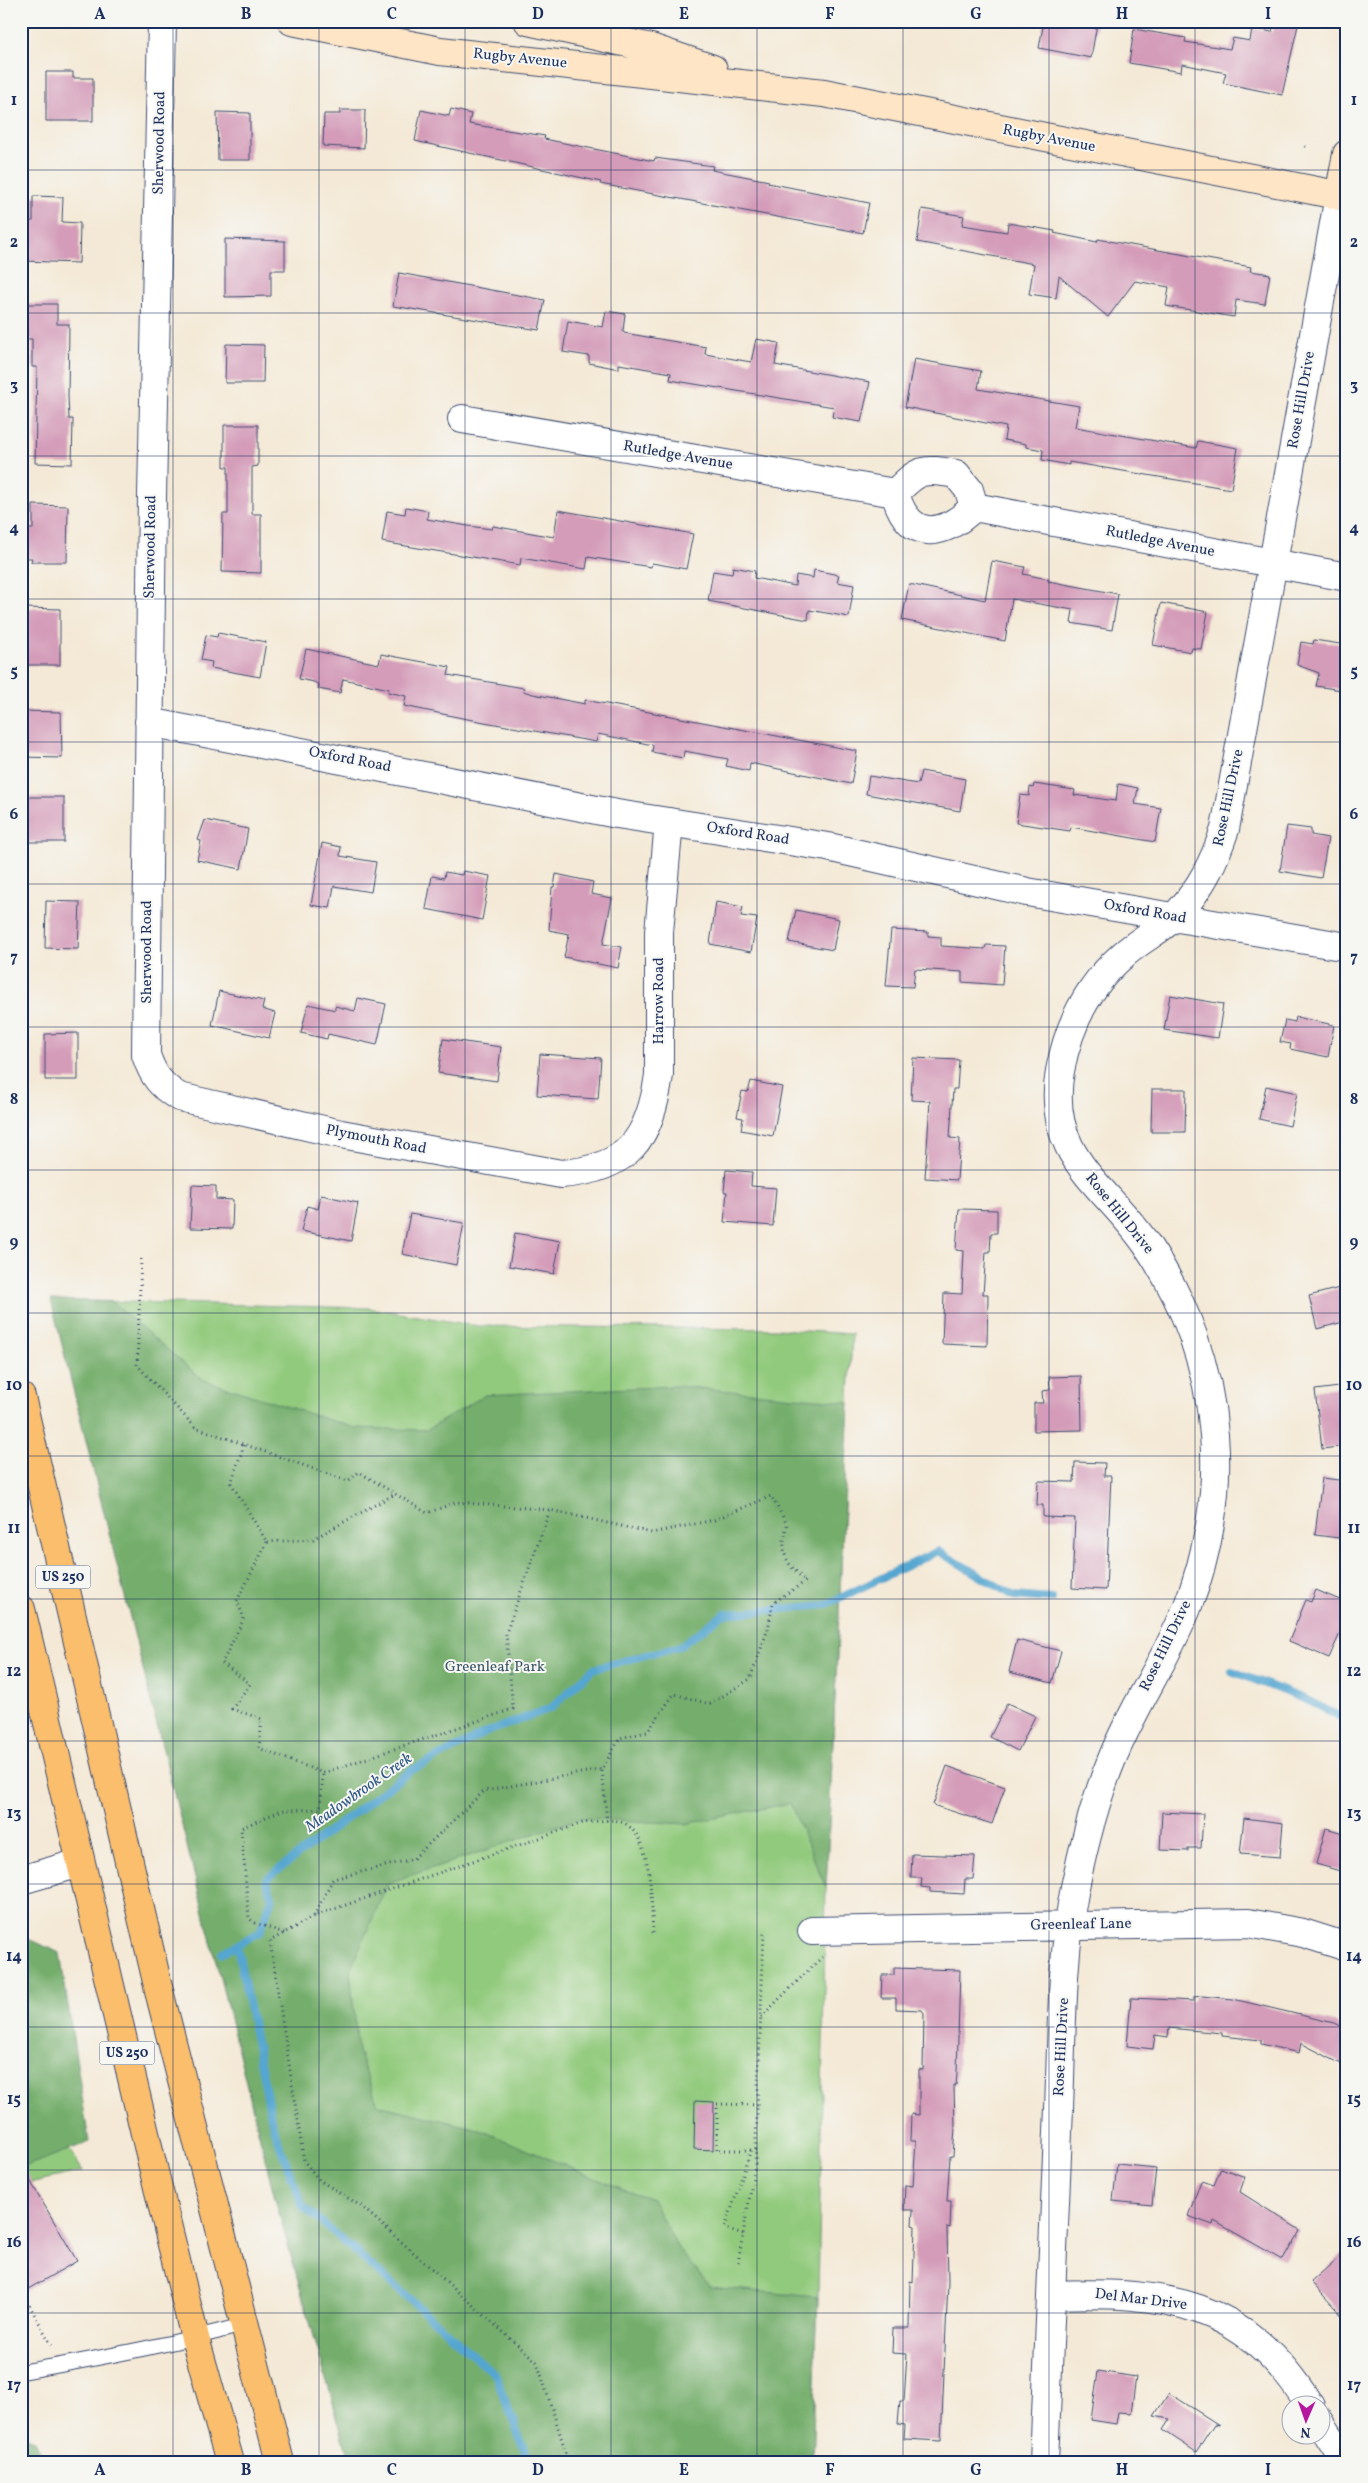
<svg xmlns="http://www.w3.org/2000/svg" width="1368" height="2483" viewBox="0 0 1368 2483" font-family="Vollkorn,serif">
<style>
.green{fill:#92ca7d;stroke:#567c6e}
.forest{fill:#75ae6c;stroke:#486e65}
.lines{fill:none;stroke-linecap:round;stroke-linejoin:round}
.stream{stroke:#55a6d0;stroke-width:8}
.building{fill:#d49cb9}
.lane-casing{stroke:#3c4b70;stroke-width:16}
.street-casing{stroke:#3c4b70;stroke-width:30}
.secondary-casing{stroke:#3c4b70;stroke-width:30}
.highway-casing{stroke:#3c4b70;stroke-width:30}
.path{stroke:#3c4b70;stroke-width:3;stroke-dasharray:1 4;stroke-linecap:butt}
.lane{stroke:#fff;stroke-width:14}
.street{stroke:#fff;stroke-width:28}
.secondary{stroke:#fde5c5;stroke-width:28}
.highway{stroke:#fabe6d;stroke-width:28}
.grid{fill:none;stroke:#1b2f5e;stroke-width:1;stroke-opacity:0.55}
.labels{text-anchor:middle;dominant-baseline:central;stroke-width:4;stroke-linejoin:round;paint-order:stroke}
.shield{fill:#f6f6f2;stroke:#5d6b8a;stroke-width:1}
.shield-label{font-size:14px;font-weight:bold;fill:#1b2f5e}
.street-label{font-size:15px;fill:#1b2f5e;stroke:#f6f6f2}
.park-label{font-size:15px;fill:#395666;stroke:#f6f6f2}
.water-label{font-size:16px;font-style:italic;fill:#2f5986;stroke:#f6f6f2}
.neatline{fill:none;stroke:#1b2f5e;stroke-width:2}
.grid-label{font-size:16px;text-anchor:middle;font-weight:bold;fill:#1b2f5e}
</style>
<rect width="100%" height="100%" fill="#f6f6f2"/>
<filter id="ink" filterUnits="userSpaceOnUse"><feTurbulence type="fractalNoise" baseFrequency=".02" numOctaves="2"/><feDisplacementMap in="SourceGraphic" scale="10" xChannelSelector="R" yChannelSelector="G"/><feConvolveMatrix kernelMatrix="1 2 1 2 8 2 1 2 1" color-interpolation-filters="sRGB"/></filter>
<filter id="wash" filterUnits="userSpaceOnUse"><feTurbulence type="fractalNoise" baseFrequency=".0096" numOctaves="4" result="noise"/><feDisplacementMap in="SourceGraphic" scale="20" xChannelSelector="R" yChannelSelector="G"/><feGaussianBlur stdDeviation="1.12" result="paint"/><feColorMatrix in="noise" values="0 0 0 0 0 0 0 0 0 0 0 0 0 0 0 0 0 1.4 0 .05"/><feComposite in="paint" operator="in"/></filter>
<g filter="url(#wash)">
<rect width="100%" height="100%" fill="#f4e9d6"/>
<path class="green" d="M 51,1300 L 369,1308 L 479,1326 L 777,1329 L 852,1334 L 826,1888 L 818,2297 L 812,2462 L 350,2462 L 278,2210 Z
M 21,2075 L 83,2171 L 21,2185 Z"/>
<path class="forest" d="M 51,1300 L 112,1302 L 203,1380 L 355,1428 L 427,1430 L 485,1395 L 676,1386 L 849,1402 L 826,1888 L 790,1803 L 686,1824 L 581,1818 L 388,1883 L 350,1970 L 358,2051 L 378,2105 L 478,2129 L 609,2184 L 652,2199 L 679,2250 L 710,2287 L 818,2297 L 812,2462 L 350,2462 L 278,2210 Z
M 21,1936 L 60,1953 L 89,2142 L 21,2168 Z
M 21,2436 L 35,2441 L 45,2462 L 21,2462 Z"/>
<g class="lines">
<path class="stream" d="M 1232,1671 L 1309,1701 L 1347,1720
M 237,1946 L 273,2127 L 302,2205 L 495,2374 L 529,2462
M 222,1953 L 260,1932 L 272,1898 L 266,1879 L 410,1771 L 487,1732 L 551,1708 L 593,1669 L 680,1646 L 724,1614 L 825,1605 L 938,1551 L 1014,1596 L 1052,1599"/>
</g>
<g id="blocks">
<path class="building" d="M 1044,21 L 1080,21 L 1097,24 L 1091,58 L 1039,48 Z
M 1274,21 L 1299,21 L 1282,95 L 1223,83 L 1226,73 L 1182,64 L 1181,72 L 1129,63 L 1134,29 L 1186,38 L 1185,42 L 1230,49 L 1233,38 L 1250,41 L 1252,28 L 1272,32 Z
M 46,72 L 73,72 L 73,78 L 93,78 L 93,121 L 46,121 Z
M 451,109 L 471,114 L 469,124 L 545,136 L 544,139 L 654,161 L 655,158 L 713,166 L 712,170 L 769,181 L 768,183 L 869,203 L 863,233 L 600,184 L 601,182 L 415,141 L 421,110 L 449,116 Z
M 340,110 L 365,110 L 364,148 L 323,146 L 324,114 L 340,114 Z
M 217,112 L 250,113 L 250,160 L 218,160 Z
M 33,196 L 63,197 L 62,222 L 80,223 L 79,263 L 23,261 L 21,229 L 23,229 L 24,221 L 33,221 Z
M 922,209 L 964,216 L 962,225 L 1007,232 L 1008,223 L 1055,231 L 1054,233 L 1097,242 L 1098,239 L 1251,267 L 1250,271 L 1270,274 L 1265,304 L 1236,300 L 1234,317 L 1166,306 L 1169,287 L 1135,281 L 1108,317 L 1059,276 L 1056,298 L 1029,294 L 1034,264 L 917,242 Z
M 225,239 L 285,241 L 285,270 L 271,270 L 271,296 L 225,297 Z
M 399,273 L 545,300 L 539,330 L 393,306 Z
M 22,304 L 57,304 L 57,324 L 69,324 L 68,396 L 69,419 L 73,419 L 72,464 L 35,463 L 37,367 L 32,367 L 32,339 L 22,339 Z
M 606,311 L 625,314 L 623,331 L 624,333 L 706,347 L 705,354 L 751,362 L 756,339 L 779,343 L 775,365 L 870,382 L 861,422 L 832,417 L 834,407 L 670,380 L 671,373 L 619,364 L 619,369 L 589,363 L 589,356 L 563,352 L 568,321 L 603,327 Z
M 226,344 L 264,345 L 263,383 L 225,383 Z
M 914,359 L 981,371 L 978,389 L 1079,406 L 1075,427 L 1196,448 L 1198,441 L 1238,448 L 1231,489 L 1069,462 L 1069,465 L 1042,460 L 1043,450 L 1026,447 L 1026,444 L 1004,440 L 1006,427 L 905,407 Z
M 224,425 L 258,425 L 258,466 L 252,467 L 252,514 L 261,514 L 261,573 L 222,572 L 223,514 L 228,514 L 228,467 L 224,467 Z
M 33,505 L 68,506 L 67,562 L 31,562 L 32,558 L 21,558 L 21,529 L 33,529 Z
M 406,507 L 428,511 L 427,519 L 468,526 L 492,529 L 493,526 L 554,537 L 558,510 L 693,534 L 686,569 L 652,563 L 651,567 L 588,557 L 586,569 L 521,558 L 520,565 L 382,542 L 387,511 L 405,514 Z
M 992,561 L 1025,567 L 1023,574 L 1048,579 L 1048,581 L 1118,594 L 1112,630 L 1071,623 L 1073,610 L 1012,599 L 1005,641 L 902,620 L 909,584 L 985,600 Z
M 733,567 L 755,571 L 754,578 L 795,586 L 796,575 L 813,578 L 814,570 L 839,575 L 837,582 L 854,585 L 849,617 L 809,610 L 808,620 L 708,601 L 713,571 L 732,574 Z
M 1161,603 L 1208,612 L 1201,649 L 1192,648 L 1191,652 L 1153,645 Z
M 25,608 L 60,609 L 60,665 L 25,665 Z
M 218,633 L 266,642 L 260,677 L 211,668 L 212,662 L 201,660 L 206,635 L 217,637 Z
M 1314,640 L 1347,645 L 1347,691 L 1316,686 L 1319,673 L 1297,665 L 1301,642 L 1313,644 Z
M 306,649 L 379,664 L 381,654 L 450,667 L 448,675 L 524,688 L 523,691 L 533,694 L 585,704 L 585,700 L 857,751 L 851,784 L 750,763 L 749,771 L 726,766 L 728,759 L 684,751 L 683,758 L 652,752 L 653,745 L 598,734 L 596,742 L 462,718 L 404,706 L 406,696 L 388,692 L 389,689 L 343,679 L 340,693 L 318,689 L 319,685 L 314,682 L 299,679 Z
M 22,711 L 61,712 L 62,758 L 21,757 Z
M 921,771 L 965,779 L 960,811 L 866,794 L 869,776 L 918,784 Z
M 1034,784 L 1075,790 L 1074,795 L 1116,801 L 1118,784 L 1138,788 L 1135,804 L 1161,808 L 1155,842 L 1071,827 L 1070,831 L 1016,823 L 1020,795 L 1029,796 L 1030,787 L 1033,788 Z
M 22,797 L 64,797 L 64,842 L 22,842 Z
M 205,820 L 248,829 L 241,869 L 197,860 L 201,841 L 198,840 Z
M 1287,826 L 1311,829 L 1311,835 L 1328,838 L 1321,878 L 1280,871 Z
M 322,843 L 341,847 L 340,856 L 376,862 L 371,892 L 334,886 L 330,908 L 311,905 Z
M 463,871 L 490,876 L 482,920 L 426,909 L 432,876 L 444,878 L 445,872 L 462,875 Z
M 556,874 L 593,882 L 591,894 L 612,898 L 603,944 L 622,947 L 618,968 L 564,957 L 569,934 L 549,930 L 552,887 L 554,887 Z
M 46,901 L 80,902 L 78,949 L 45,948 Z
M 716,902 L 743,907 L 741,916 L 757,918 L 751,952 L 710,944 Z
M 796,910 L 839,919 L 833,950 L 789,942 Z
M 891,930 L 928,932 L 928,936 L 941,937 L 941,946 L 985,949 L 986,945 L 1005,946 L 1002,985 L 962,982 L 962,972 L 915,969 L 913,987 L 886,986 Z
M 219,991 L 264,1001 L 262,1009 L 275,1013 L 269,1038 L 212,1025 Z
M 1170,995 L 1223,1004 L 1218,1038 L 1164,1030 Z
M 358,998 L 386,1004 L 377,1045 L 328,1034 L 327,1039 L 301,1033 L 308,1004 L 335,1010 L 335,1006 L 355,1011 Z
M 1296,1017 L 1334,1025 L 1328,1057 L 1290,1049 L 1291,1044 L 1280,1042 L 1285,1020 L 1295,1022 Z
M 78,1033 L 78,1080 L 45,1080 L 45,1034 Z
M 443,1039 L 501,1047 L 497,1081 L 438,1073 Z
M 540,1054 L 601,1058 L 598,1099 L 537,1095 Z
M 913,1058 L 959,1060 L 957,1089 L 953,1089 L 950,1138 L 960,1139 L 957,1180 L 925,1178 L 930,1101 L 911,1100 Z
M 751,1081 L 782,1087 L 773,1136 L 741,1130 L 743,1118 L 737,1117 L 742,1091 L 748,1092 Z
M 1266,1086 L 1297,1093 L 1290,1126 L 1259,1119 Z
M 1152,1089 L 1186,1089 L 1185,1132 L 1151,1132 Z
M 726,1170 L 752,1172 L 751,1186 L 776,1188 L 773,1226 L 724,1222 L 727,1192 L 724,1192 Z
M 192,1185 L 216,1186 L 216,1199 L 233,1200 L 232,1229 L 190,1228 Z
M 321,1195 L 358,1203 L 351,1241 L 301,1231 L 307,1206 L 318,1209 Z
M 959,1209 L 997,1210 L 997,1233 L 991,1233 L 990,1252 L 986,1252 L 983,1294 L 988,1294 L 987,1346 L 942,1344 L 944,1293 L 962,1294 L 964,1251 L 956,1250 Z
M 410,1214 L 464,1223 L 456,1265 L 402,1254 Z
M 515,1233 L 560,1241 L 554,1274 L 509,1266 Z
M 1347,1286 L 1347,1321 L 1317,1329 L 1309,1296 Z
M 1081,1376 L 1082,1430 L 1034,1431 L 1034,1403 L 1043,1403 L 1042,1391 L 1050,1390 L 1049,1377 Z
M 1347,1386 L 1347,1446 L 1322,1449 L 1315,1390 Z
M 1075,1462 L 1105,1463 L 1104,1476 L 1111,1476 L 1106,1590 L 1072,1588 L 1075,1518 L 1043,1517 L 1043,1505 L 1037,1505 L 1038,1481 L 1074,1482 Z
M 1322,1478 L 1347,1481 L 1347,1539 L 1315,1535 Z
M 1316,1590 L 1347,1603 L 1347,1632 L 1342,1629 L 1329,1658 L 1289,1641 L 1306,1600 L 1311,1602 Z
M 1017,1640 L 1061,1651 L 1052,1683 L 1009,1672 Z
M 1007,1703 L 1035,1716 L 1018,1751 L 990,1737 Z
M 947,1766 L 1005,1787 L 992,1824 L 933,1805 Z
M 1162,1812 L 1203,1814 L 1201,1848 L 1188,1848 L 1188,1851 L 1160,1850 Z
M 1244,1818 L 1283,1823 L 1280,1857 L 1240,1854 Z
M 1326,1828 L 1347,1834 L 1347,1870 L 1341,1868 L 1340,1871 L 1316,1864 Z
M 912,1854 L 975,1856 L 973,1879 L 965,1879 L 964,1894 L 930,1892 L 930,1888 L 921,1887 L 922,1878 L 911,1878 Z
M 894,1968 L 960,1970 L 957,2073 L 956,2085 L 954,2085 L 955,2128 L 953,2156 L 950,2156 L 947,2201 L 951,2201 L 950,2228 L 947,2227 L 948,2282 L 941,2441 L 904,2439 L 905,2425 L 898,2424 L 900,2401 L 904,2401 L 907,2354 L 892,2353 L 893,2328 L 909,2328 L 910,2281 L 913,2282 L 915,2226 L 912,2225 L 913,2210 L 904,2210 L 905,2185 L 913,2186 L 916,2141 L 910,2141 L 911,2114 L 919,2115 L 919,2069 L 923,2070 L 924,2013 L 922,2010 L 896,2009 L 896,1998 L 881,1998 L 882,1975 L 894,1975 Z
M 1202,1996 L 1233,1999 L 1334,2023 L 1347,2030 L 1347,2067 L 1301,2043 L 1299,2053 L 1261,2044 L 1261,2040 L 1222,2036 L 1222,2033 L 1169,2028 L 1168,2037 L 1155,2035 L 1153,2049 L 1127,2046 L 1131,1998 L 1194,2001 L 1194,1997 Z
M 695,2101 L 714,2102 L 713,2150 L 694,2149 Z
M 1117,2164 L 1156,2168 L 1152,2205 L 1113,2201 Z
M 21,2165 L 77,2261 L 21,2293 Z
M 1221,2168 L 1245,2177 L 1240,2192 L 1300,2230 L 1283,2260 L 1214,2221 L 1213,2225 L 1188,2216 L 1201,2181 L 1214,2185 Z
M 1347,2250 L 1347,2321 L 1311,2282 Z
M 1098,2371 L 1136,2377 L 1131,2413 L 1118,2412 L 1116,2424 L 1091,2420 Z
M 1169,2393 L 1219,2425 L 1214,2424 L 1196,2452 L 1163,2430 L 1170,2419 L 1154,2416 Z"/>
</g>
</g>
<g filter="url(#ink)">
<use href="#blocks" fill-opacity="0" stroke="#3c4b70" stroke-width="1"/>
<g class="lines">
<defs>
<path id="lane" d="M 21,2372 C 96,2359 170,2345 243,2325"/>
<path id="street" d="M 162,21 L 152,496 L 146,1055 C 153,1076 161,1086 179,1097 L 341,1134 L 561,1174 C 628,1169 650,1139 659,1075 L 659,932 L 669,822
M 462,419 L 895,493
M 895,493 C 919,469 922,468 956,474 L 969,490 L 974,507
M 895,493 C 909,542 942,538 974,507
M 974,507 L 1347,577
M 149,722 L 617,814 L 828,847 L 1027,892 L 1347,947
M 21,1880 L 80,1863
M 812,1931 L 1248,1923 L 1303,1933 L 1347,1947
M 1051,2295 C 1166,2291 1245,2300 1310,2406
M 1320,2422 L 1346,2462
M 1044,2462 C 1049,2344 1054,2226 1059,2108 C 1062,2034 1061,1959 1075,1887 C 1084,1844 1095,1800 1112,1759 C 1133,1707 1166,1660 1187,1608 C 1208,1555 1219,1493 1214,1435 C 1209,1367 1185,1301 1147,1245 C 1105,1184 1045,1157 1060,1071 C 1068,1027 1088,986 1122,956 C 1139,940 1162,930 1178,913 C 1201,888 1214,862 1225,829 L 1339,196"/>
<path id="secondary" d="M 292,21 L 440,51 L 824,93 L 1347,197
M 528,21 L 651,48 L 713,69
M 1339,196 L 1347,154"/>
<path id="highway" d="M 21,1397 L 161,1999 L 280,2462
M 21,1609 L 152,2163 L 195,2338 L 230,2462"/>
</defs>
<use href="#lane" class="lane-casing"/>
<use href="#street" class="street-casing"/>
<use href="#secondary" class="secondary-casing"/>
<use href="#highway" class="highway-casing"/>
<path class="path" d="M 1305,146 L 1307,149
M 141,1259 L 137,1365 L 195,1427 L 348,1481 L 359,1472 L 427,1513 L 457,1502 L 550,1510 L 652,1533 L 714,1520 L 771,1496 L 787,1524 C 780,1553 784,1562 806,1581 L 773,1603 L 768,1629 L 750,1679 L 710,1704 L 674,1694 L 647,1732 L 620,1738 L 602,1769 L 607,1821
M 244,1445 L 231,1483 L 267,1542 L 313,1539 L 395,1494
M 267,1542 L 237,1601 L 244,1618 L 222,1663 L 250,1684 L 232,1709 L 262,1719 L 259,1748 L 323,1773 L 513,1709 L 506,1633 L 550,1510
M 314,1916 L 333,1879 L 413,1859 L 484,1791 L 602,1769
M 284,1933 L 253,1922 L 249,1918 L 241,1828 L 282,1810 L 320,1809 L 323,1773
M 761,2017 L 822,1957
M 756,2150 L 717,2150 L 717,2104 L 758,2105
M 743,2234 L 725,2228 L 751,2150
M 738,2263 L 755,2166 L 764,1932
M 22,2292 L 52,2346
M 569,2462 L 537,2362 L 361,2206 L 319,2180 L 304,2161 L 270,1941 L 314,1916 L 583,1823 C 594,1822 607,1819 618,1821 C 654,1829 651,1905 653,1934"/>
<use href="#lane" class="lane"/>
<use href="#street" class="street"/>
<use href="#secondary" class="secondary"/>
<use href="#highway" class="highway"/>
</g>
</g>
<path class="grid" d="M 173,21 L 173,2462M 319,21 L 319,2462M 465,21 L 465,2462M 611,21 L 611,2462M 757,21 L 757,2462M 903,21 L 903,2462M 1049,21 L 1049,2462M 1195,21 L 1195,2462M 21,170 L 1347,170M 21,313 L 1347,313M 21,456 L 1347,456M 21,599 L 1347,599M 21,742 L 1347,742M 21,884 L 1347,884M 21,1027 L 1347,1027M 21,1170 L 1347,1170M 21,1313 L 1347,1313M 21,1456 L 1347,1456M 21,1599 L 1347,1599M 21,1741 L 1347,1741M 21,1884 L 1347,1884M 21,2027 L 1347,2027M 21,2170 L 1347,2170M 21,2313 L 1347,2313"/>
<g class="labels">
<g class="shield">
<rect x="35.5" y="1565.5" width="55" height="23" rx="4"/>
<rect x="99.5" y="2041.5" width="55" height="23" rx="4"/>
</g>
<g class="shield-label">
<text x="63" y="1577">US 250</text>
<text x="127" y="2053">US 250</text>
</g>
<g class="street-label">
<text transform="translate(520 59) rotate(6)">Rugby Avenue</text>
<text transform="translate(1049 139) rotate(11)">Rugby Avenue</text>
<text transform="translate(160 143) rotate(-89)">Sherwood Road</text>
<text transform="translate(1302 400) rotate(-80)">Rose Hill Drive</text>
<text transform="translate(678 456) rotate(10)">Rutledge Avenue</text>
<text transform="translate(1160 542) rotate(11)">Rutledge Avenue</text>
<text transform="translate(151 547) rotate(-89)">Sherwood Road</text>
<text transform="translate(350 760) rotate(11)">Oxford Road</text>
<text transform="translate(1229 798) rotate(-78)">Rose Hill Drive</text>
<text transform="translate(748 834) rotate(9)">Oxford Road</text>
<text transform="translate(1145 912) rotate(10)">Oxford Road</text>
<text transform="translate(147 952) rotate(-90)">Sherwood Road</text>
<text transform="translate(659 1001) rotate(-90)">Harrow Road</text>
<text transform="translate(376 1140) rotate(11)">Plymouth Road</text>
<text transform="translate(1119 1214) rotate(51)">Rose Hill Drive</text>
<text transform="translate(1166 1646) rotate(-64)">Rose Hill Drive</text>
<text transform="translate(1081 1925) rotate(-1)">Greenleaf Lane</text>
<text transform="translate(1062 2047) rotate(-87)">Rose Hill Drive</text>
<text transform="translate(1141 2300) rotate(7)">Del Mar Drive</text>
</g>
<g class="park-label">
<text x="495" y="1667">Greenleaf Park</text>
</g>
<g class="water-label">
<text transform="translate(359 1793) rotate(-35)">Meadowbrook Creek</text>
</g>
</g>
<rect width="1368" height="2483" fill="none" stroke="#f6f6f2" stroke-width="55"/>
<g transform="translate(1306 2420) rotate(182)"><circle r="24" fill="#f6f6f2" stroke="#9ea6b7"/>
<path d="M0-4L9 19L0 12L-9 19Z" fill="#b5179e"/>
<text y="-8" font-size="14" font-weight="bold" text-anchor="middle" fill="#1b2f5e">N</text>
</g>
<rect x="28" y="28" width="1312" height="2428" class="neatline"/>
<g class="grid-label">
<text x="100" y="19">A</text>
<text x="246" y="19">B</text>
<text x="392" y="19">C</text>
<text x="538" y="19">D</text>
<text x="684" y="19">E</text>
<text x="830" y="19">F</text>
<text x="976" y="19">G</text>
<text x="1122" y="19">H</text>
<text x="1268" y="19">I</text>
<text x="14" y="105">1</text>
<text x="1354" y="105">1</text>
<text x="14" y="247">2</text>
<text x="1354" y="247">2</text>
<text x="14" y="390">3</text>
<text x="1354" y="390">3</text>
<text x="14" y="533">4</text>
<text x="1354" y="533">4</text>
<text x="14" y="676">5</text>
<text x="1354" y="676">5</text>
<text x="14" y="819">6</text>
<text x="1354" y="819">6</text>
<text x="14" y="962">7</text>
<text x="1354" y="962">7</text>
<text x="14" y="1104">8</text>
<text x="1354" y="1104">8</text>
<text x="14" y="1247">9</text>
<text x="1354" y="1247">9</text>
<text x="14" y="1390">10</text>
<text x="1354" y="1390">10</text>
<text x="14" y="1533">11</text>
<text x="1354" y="1533">11</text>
<text x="14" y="1676">12</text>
<text x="1354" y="1676">12</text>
<text x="14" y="1818">13</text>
<text x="1354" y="1818">13</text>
<text x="14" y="1961">14</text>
<text x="1354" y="1961">14</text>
<text x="14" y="2104">15</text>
<text x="1354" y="2104">15</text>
<text x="14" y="2247">16</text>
<text x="1354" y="2247">16</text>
<text x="14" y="2390">17</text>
<text x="1354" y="2390">17</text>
<text x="100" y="2475">A</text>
<text x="246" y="2475">B</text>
<text x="392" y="2475">C</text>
<text x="538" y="2475">D</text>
<text x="684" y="2475">E</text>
<text x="830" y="2475">F</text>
<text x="976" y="2475">G</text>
<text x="1122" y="2475">H</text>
<text x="1268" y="2475">I</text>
</g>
</svg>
